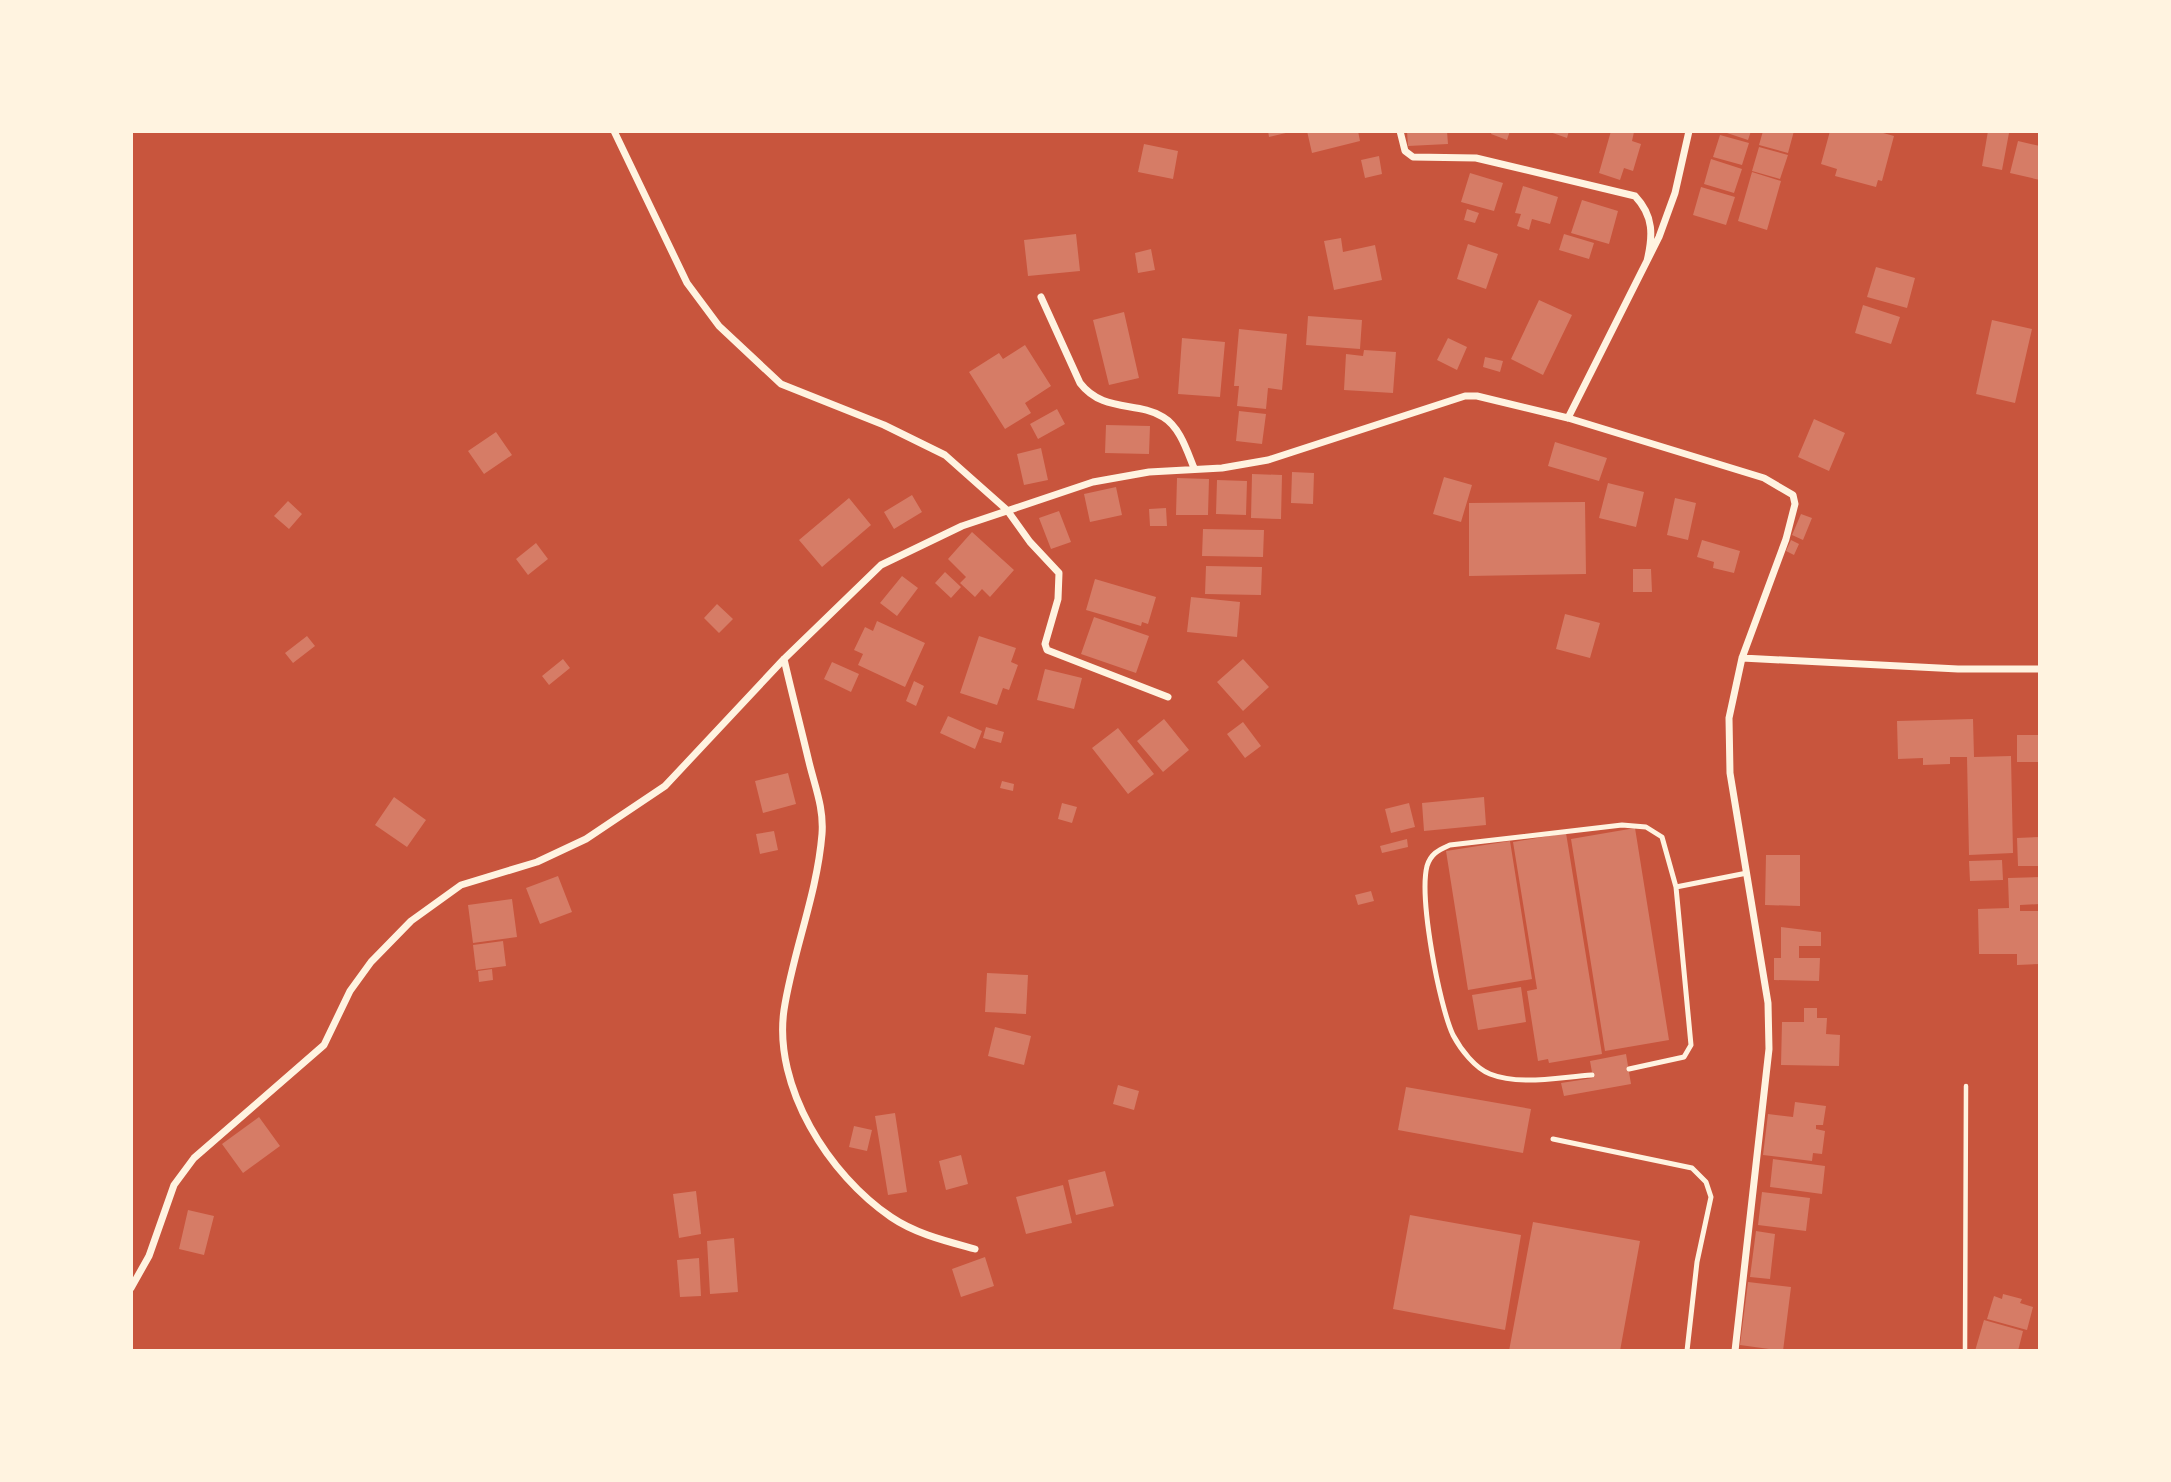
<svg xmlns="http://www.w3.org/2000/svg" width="2171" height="1482" viewBox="0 0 2171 1482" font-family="'Sofia Sans Condensed',sans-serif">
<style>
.building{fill:#d67c66}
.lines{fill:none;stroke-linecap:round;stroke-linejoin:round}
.path{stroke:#fff3e0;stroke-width:4.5}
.service{stroke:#fff3e0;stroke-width:5}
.minor{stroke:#fff3e0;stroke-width:7}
</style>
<rect width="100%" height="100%" fill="#c8553d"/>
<path class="building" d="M 1268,131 L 1290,131 L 1290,132 L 1269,137 Z
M 1307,131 L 1358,131 L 1360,141 L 1312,153 Z
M 1407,131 L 1447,131 L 1448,144 L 1408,146 Z
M 1492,131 L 1510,131 L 1507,140 L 1491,134 Z
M 1547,131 L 1569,131 L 1567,138 Z
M 1611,131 L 1634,132 L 1632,141 L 1641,144 L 1633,171 L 1624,168 L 1620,180 L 1599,173 Z
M 1721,131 L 1751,131 L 1748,140 Z
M 1763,131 L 1794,131 L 1788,153 L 1759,145 Z
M 1830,131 L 1876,131 L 1894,136 L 1882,181 L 1878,180 L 1876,187 L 1835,176 L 1837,169 L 1821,164 Z
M 1988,131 L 2009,133 L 2002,170 L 1982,166 Z
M 1720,135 L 1749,143 L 1742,165 L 1713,157 Z
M 2018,141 L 2040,146 L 2040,180 L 2010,173 Z
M 1144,144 L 1178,151 L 1173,179 L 1138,172 Z
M 1759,147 L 1788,155 L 1780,179 L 1752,171 Z
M 1379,156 L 1382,174 L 1365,178 L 1361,160 Z
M 1711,159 L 1742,169 L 1734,193 L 1704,184 Z
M 1752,172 L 1781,181 L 1767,230 L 1738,221 Z
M 1470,173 L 1503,183 L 1494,211 L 1461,202 Z
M 1523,186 L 1558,197 L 1550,224 L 1532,219 L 1529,230 L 1517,226 L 1521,214 L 1515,213 Z
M 1701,187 L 1735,197 L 1726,225 L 1693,215 Z
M 1582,200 L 1618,211 L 1609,244 L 1571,233 Z
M 1467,209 L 1479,213 L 1475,223 L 1464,220 Z
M 1076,234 L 1080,271 L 1028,276 L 1024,240 Z
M 1564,234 L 1594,243 L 1589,259 L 1559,250 Z
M 1341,238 L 1343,252 L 1375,245 L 1382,280 L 1334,290 L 1324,241 Z
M 1468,244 L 1498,254 L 1486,289 L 1457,279 Z
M 1151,249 L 1155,270 L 1138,273 L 1135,253 Z
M 1876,267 L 1915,278 L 1907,308 L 1867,297 Z
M 1539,300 L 1572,315 L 1543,375 L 1511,359 Z
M 1863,305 L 1900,317 L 1891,344 L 1855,333 Z
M 1124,312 L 1139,378 L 1109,385 L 1093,320 Z
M 1308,316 L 1362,320 L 1360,349 L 1306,345 Z
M 1992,320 L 2032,329 L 2015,403 L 1976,394 Z
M 1239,329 L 1287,334 L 1282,390 L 1268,388 L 1266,409 L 1237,406 L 1239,386 L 1234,386 Z
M 1182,338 L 1225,342 L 1220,397 L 1178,394 Z
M 1448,338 L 1467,347 L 1457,370 L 1437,360 Z
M 1025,345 L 1051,386 L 1025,403 L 1031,413 L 1005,429 L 969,372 L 999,353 L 1003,359 Z
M 1364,350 L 1396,352 L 1393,393 L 1344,390 L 1346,354 L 1363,356 Z
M 1485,357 L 1503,361 L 1500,372 L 1483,367 Z
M 1057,409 L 1065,424 L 1038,439 L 1030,424 Z
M 1239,411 L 1266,414 L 1262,444 L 1236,441 Z
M 1814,419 L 1845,433 L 1829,471 L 1798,457 Z
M 1106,425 L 1150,426 L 1149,454 L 1105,453 Z
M 496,432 L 512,455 L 484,474 L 468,451 Z
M 1555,442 L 1607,458 L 1599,481 L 1548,466 Z
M 1041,448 L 1048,480 L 1024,485 L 1017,454 Z
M 1292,472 L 1314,473 L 1313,504 L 1291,503 Z
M 1252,474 L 1282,475 L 1281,519 L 1251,518 Z
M 1444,477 L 1472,485 L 1461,522 L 1433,514 Z
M 1177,478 L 1209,479 L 1208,515 L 1176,515 Z
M 1217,480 L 1247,481 L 1246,515 L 1216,514 Z
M 1608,483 L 1644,492 L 1636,527 L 1599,518 Z
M 1116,487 L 1122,515 L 1090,522 L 1084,494 Z
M 912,495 L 922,512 L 894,529 L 884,512 Z
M 849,498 L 871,525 L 822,567 L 799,540 Z
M 1675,498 L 1696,503 L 1688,540 L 1667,535 Z
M 288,501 L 302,514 L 289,529 L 274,516 Z
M 1585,502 L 1586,574 L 1469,576 L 1469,503 Z
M 1166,508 L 1167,526 L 1150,526 L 1149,509 Z
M 1059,511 L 1071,542 L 1051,549 L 1039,518 Z
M 1801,514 L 1812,518 L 1803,540 L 1792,535 Z
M 1203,529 L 1264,530 L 1263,557 L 1202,556 Z
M 972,532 L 1014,570 L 990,597 L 982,589 L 975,597 L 960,583 L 966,577 L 948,559 Z
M 1702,540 L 1740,551 L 1734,573 L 1713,568 L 1714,562 L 1697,557 Z
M 1791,540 L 1799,544 L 1794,555 L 1786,551 Z
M 536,543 L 548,559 L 528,575 L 516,559 Z
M 1206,566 L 1262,567 L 1261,595 L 1205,594 Z
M 1633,569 L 1651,569 L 1652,592 L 1633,592 Z
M 945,572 L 961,587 L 951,598 L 935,583 Z
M 902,576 L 918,588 L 897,616 L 880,603 Z
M 1095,579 L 1156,597 L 1148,624 L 1142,622 L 1141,626 L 1086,610 Z
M 1191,597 L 1240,602 L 1237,637 L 1187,632 Z
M 717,604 L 733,619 L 719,633 L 704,618 Z
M 1565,614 L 1600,623 L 1590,658 L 1556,649 Z
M 1094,617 L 1149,636 L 1136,673 L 1081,654 Z
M 877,621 L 925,643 L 905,687 L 858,665 L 863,654 L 854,650 L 865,627 L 873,631 Z
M 307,636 L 315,646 L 293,663 L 285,653 Z
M 979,636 L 1016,648 L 1011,662 L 1018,665 L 1009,690 L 1003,688 L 997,705 L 960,693 Z
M 563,659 L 570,668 L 549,685 L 542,676 Z
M 1243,659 L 1269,687 L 1243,711 L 1217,682 Z
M 832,662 L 859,674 L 851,692 L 824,679 Z
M 1045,669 L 1082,678 L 1074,709 L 1037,700 Z
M 914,681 L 924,686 L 916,706 L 906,701 Z
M 948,716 L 982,731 L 975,749 L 940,733 Z
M 1164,719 L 1189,750 L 1163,772 L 1137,741 Z
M 1973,719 L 1974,757 L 2011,756 L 2013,853 L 1969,855 L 1967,757 L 1950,757 L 1950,764 L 1923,765 L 1923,758 L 1898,759 L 1897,721 Z
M 1243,722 L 1261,746 L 1245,758 L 1227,734 Z
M 986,727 L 1004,732 L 1001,743 L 983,738 Z
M 1118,728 L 1154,774 L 1128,794 L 1092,748 Z
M 2017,735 L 2040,735 L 2040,762 L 2017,762 Z
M 788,773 L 796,804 L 763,813 L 755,781 Z
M 1002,781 L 1014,784 L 1013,791 L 1000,788 Z
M 394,797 L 426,820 L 407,847 L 375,825 Z
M 1484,797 L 1486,825 L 1424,831 L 1422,803 Z
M 1062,803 L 1077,807 L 1072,823 L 1058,819 Z
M 1409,803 L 1415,827 L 1391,833 L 1385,809 Z
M 1635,828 L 1669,1040 L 1605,1051 L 1571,839 Z
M 774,831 L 778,850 L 760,854 L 756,834 Z
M 1566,833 L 1602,1054 L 1549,1063 L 1548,1059 L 1538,1061 L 1527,991 L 1537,989 L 1513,842 Z
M 2040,837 L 2040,866 L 2018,866 L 2017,838 Z
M 1407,839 L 1408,847 L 1382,853 L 1380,846 Z
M 1510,841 L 1532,979 L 1468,990 L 1446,851 Z
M 1766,855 L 1800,855 L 1800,906 L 1765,905 Z
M 2002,860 L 2003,880 L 1970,881 L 1969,861 Z
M 558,876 L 572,912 L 540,924 L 526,888 Z
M 2040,877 L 2040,904 L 2020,905 L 2020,911 L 2040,911 L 2040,964 L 2017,965 L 2017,954 L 1979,954 L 1978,909 L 2009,908 L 2008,878 Z
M 1371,891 L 1374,901 L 1358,905 L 1355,895 Z
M 512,899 L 517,937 L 473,943 L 468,905 Z
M 1781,927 L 1821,932 L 1821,946 L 1799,946 L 1799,958 L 1820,958 L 1819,981 L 1774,980 L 1774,958 L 1781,958 Z
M 503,941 L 506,966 L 476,970 L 473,945 Z
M 492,969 L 493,980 L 479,982 L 478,971 Z
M 987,973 L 1028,975 L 1026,1014 L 985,1012 Z
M 1521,987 L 1526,1022 L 1478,1030 L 1472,995 Z
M 1804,1008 L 1817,1008 L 1817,1018 L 1827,1018 L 1826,1034 L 1840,1035 L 1839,1066 L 1781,1065 L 1782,1022 L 1804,1022 Z
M 995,1027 L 1031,1036 L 1024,1065 L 988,1056 Z
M 1626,1054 L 1631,1084 L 1564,1096 L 1561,1083 L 1593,1078 L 1590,1061 Z
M 1118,1085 L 1139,1091 L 1134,1110 L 1113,1104 Z
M 1406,1087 L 1531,1109 L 1523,1153 L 1398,1130 Z
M 1795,1102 L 1826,1106 L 1823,1125 L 1816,1125 L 1816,1129 L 1825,1131 L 1822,1154 L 1813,1153 L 1812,1161 L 1763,1155 L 1768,1114 L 1793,1117 Z
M 895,1113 L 907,1192 L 888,1195 L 875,1116 Z
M 259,1117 L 280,1146 L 243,1173 L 222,1144 Z
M 854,1126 L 872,1130 L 867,1151 L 849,1147 Z
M 961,1155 L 968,1184 L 946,1190 L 939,1161 Z
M 1773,1159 L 1825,1166 L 1822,1194 L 1770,1187 Z
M 1105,1171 L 1114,1206 L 1076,1215 L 1068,1180 Z
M 1063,1185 L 1072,1223 L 1026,1234 L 1016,1197 Z
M 696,1191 L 701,1234 L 679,1238 L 673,1194 Z
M 1762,1192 L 1810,1198 L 1806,1231 L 1758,1225 Z
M 188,1210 L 214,1216 L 204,1255 L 179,1249 Z
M 1410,1215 L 1521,1235 L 1505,1330 L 1393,1309 Z
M 1533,1222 L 1640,1241 L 1620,1351 L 1509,1351 Z
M 1756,1231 L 1775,1234 L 1770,1279 L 1750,1277 Z
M 734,1238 L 738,1292 L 710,1294 L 707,1241 Z
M 985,1257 L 994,1286 L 961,1297 L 952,1269 Z
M 699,1258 L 701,1296 L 680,1297 L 677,1260 Z
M 1748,1282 L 1791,1287 L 1783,1351 L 1740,1345 Z
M 2003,1294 L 2022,1299 L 2020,1303 L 2033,1307 L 2027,1330 L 1987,1319 L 1994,1296 L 2002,1299 Z
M 1984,1320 L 2023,1331 L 2018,1351 L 1975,1351 Z"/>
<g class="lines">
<path class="path" d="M 1965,1351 L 1966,1086"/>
<path class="service" d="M 1676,887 L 1747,873
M 1592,1075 C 1560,1077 1520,1086 1490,1074 C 1475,1068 1461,1050 1453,1035 C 1439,1005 1419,898 1427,866 C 1431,853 1439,850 1450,845 L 1622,825 L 1646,827 L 1662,837 L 1676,887 L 1691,1045 L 1684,1057 L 1629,1069
M 1553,1139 L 1692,1168 L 1706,1182 L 1711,1197 L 1697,1262 L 1687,1351"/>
<path class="minor" d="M 614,131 L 687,283 L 719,326 L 781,384 L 884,425 L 945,455 L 1007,510 L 1030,542 L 1059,573 L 1058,599 L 1045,644 L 1047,650 L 1168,697
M 1400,131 L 1405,151 L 1413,157 L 1476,158 L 1635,196 C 1654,216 1653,236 1647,261
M 1041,297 L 1080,383 C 1103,413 1137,401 1163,417 C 1180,427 1187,451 1194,468
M 1568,418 L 1659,237 L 1675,193 L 1689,131
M 1742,658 L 1958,669 L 2040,669
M 784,659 C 792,694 801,728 809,762 C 815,787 824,808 822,834 C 817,895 793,951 784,1010 C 773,1087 829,1175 891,1217 C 916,1234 946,1241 975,1249
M 131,1288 L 149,1256 L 174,1185 L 194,1158 L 324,1045 L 350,991 L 371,962 L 411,921 L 461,885 L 537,862 L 586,839 L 665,786 L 784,659 L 881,565 L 962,526 L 1093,482 L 1149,472 L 1222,468 L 1268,460 L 1465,396 L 1477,396 L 1568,418 L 1764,478 L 1793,495 L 1795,504 L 1786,539 L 1742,658 L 1729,718 L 1730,773 L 1768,1003 L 1769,1049 L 1735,1351"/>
</g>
<rect width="2171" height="1482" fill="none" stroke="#fff3e0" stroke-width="266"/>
</svg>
